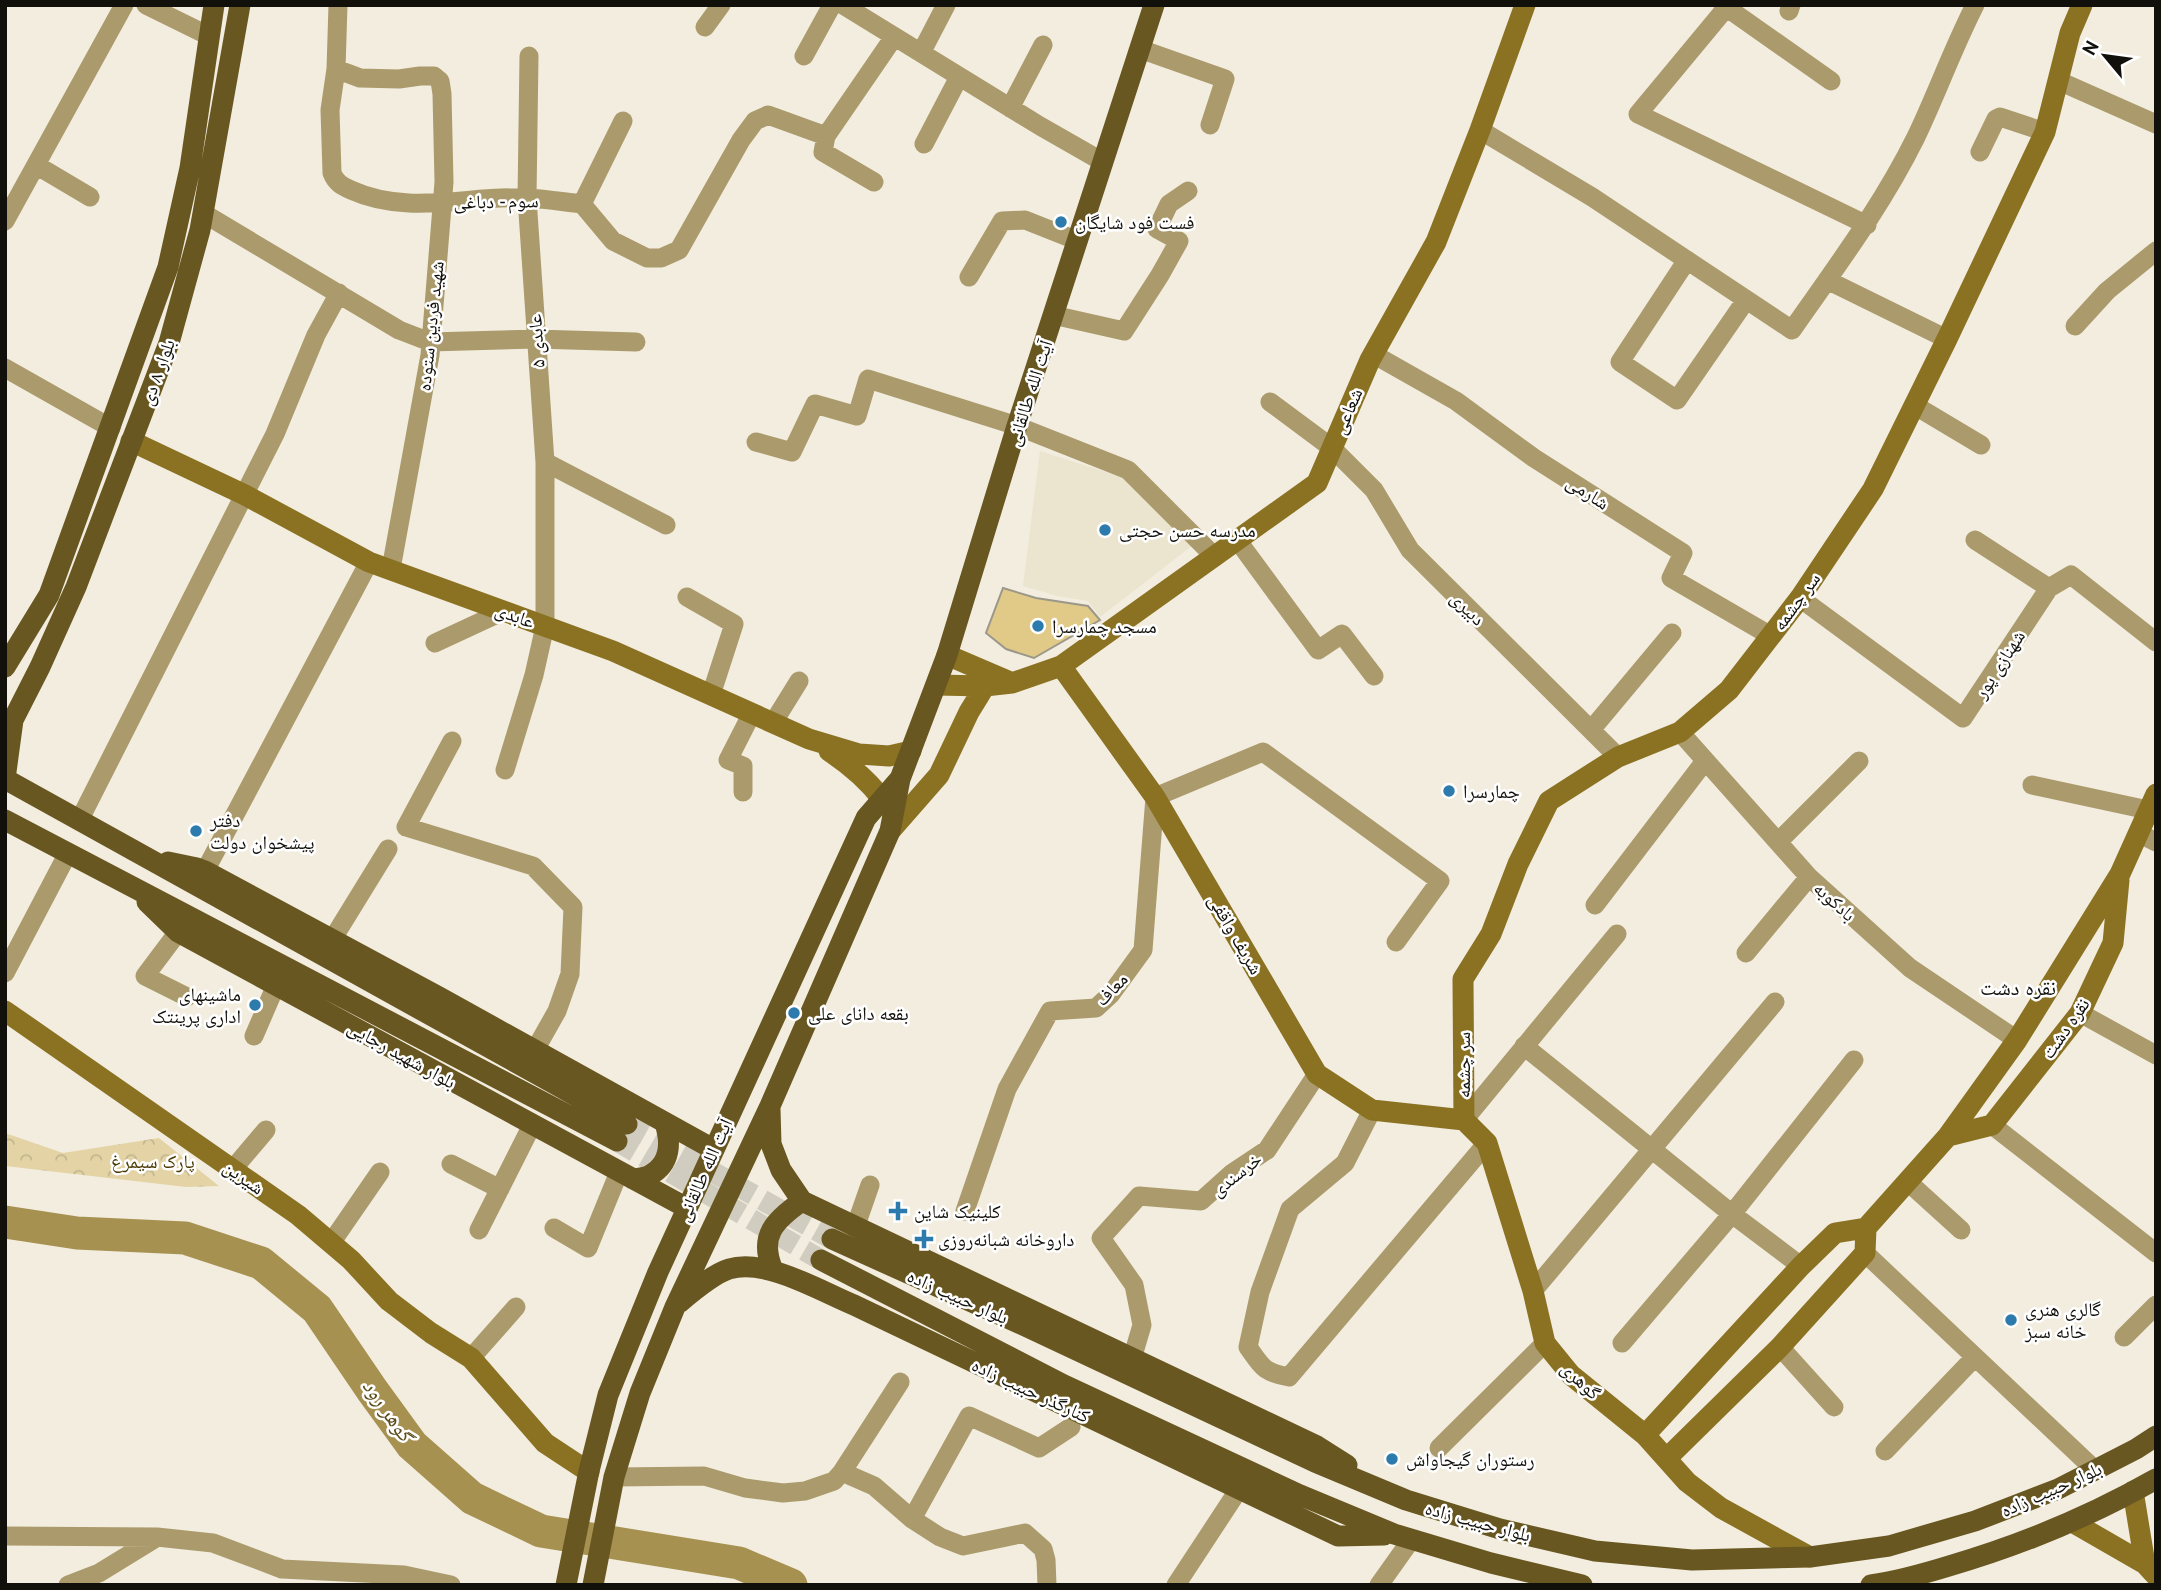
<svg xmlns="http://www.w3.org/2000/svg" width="2161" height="1590" viewBox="0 0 2161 1590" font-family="'PT Sans','Noto Naskh Arabic',sans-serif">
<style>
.built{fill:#ebe4ce}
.park{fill:url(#park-crowns)}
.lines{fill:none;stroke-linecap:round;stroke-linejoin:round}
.river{stroke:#a79151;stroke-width:33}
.building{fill:#e1ca88;stroke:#9b9789;stroke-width:2}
.primary-tunnel{stroke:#d0ccbf;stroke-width:21;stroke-dasharray:21 10;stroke-linecap:butt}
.street{stroke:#ab9b6c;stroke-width:19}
.secondary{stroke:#8b7222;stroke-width:21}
.primary{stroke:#695721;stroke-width:21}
.poi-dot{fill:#2d7bad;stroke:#fff;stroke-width:2.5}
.labels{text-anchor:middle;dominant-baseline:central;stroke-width:5;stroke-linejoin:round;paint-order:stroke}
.street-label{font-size:19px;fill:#12100b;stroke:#fff}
.poi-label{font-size:19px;fill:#12100b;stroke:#fff;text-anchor:start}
.park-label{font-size:19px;fill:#483801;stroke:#fff}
.neighbourhood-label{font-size:21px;fill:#12100b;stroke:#fff}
.water-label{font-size:21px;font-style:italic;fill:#5b4b19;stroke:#fff}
</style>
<defs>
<pattern id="park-crowns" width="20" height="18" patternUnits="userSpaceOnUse" patternTransform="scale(1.75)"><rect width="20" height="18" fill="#e4d4a5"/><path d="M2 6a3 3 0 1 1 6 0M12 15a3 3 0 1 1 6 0" fill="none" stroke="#c3b58d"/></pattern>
</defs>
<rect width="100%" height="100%" fill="#f2eddf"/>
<path class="built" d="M 1040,451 L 1128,479 L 1193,545 L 1100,617 L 1088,601 L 1057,596 L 1023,586 Z"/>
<path class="park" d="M 5,1133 L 63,1153 L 159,1138 L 219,1186 L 186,1187 L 5,1166 Z"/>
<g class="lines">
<path class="river" d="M 5,1222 L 77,1233 L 185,1238 L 261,1263 L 317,1309 L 372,1390 L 412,1445 L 472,1498 L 541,1531 L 739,1563 L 791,1585"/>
</g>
<path class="building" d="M 1003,588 L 1036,598 L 1088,606 L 1100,620 L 1034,658 L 1006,649 L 986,633 Z"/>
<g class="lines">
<path class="primary-tunnel" d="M 627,1124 L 832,1239
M 617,1141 L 821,1260"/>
<path class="street" d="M 146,5 L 209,36
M 338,5 L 336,69 L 330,110 L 332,173 C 336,183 342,186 351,190 C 408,216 469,195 528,198 C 546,199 564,202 582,204 L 613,241 L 647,258 L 661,258 L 679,250 L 741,140 L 755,121 L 768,115 L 826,136 L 894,37
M 843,5 L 1040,126 L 1103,162
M 1723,5 L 1831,81
M 1726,8 L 1638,114 L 1867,225
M 1789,11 L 1791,5
M 705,27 L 721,5
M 1140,49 L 1225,79 L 1210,125
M 921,53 L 946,5
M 804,56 L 832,5
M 336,69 L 360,78 L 399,79 L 420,76 L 434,76 L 440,81 L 442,94 L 444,182 L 430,355 L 391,569
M 2059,81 L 2156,124
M 1010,108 L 1043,45
M 1480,130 L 1592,197 L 1792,330 C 1836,267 1882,206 1916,137 C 1937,93 1953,48 1975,5
M 826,136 L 823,152 L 874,182
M 924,144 L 959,77
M 1980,152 L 1996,119 L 2000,117 L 2045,132
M 36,165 L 90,197
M 582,204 L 623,121
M 203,213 L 399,330 L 430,342 L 536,339 L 636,342
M 5,221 L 124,5
M 1687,260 L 1620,362 L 1677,400 L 1746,300
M 969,277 L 1002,221 L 1025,220 L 1078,241
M 1827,280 L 1947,339
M 1053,315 L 1124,331 L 1160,275 L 1179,241 L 1157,229 L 1169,204 L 1188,191
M 2075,326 L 2107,291 L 2156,251
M 1373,354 L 1456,401 L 1534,458 L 1683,553 L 1671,578 L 1771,636
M 5,368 L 111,428
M 1270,402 L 1332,448 L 1374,490 L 1410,550 L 1618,757
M 1914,405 L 1981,445
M 756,442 L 792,452 L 815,404 L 857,416 L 868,379 L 1017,426 L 1128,470 L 1215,557
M 545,462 L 666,525
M 1975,540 L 2049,588
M 1238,541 L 1318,650 L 1342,634 L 1374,676
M 687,597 L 734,624 L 711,695
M 1800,598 L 1963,718 L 2049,588 L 2071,575 L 2156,642
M 435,643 L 504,611
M 773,723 L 799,681
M 1591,730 L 1672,633
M 1680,732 L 1809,877 L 1910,968 L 2017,1040
M 452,741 L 406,827 L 533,866 L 573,907 L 570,974 L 557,1011 L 535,1050
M 505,770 L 534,675 L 545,626 L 545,462 L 527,198 L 529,56
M 2032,785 L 2148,810
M 743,792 L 743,766 L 728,760 L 752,713
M 80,819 L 275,434 L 316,335 L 339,293
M 2138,833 L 2156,842
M 1778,842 L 1859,761
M 205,871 L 369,562
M 1595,905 L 1705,761
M 178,932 L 145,976 L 187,997
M 332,940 L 388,849
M 1746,953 L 1809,877
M 5,973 L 68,853
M 2080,1013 L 2156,1055
M 254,1036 L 276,985
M 1524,1046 L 1732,1214 L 1801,1266
M 1372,1110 L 1345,1163 L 1290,1209 L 1260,1292 L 1248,1347 C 1262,1367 1263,1372 1289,1377 L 1487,1143
M 1464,1120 L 1617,934
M 1992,1125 L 2156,1253
M 451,1164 L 500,1189
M 233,1169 L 266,1130
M 1907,1181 L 1961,1230
M 965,1211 L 1007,1089 L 1050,1011 L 1096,1008 L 1111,994 L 1143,950 L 1155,797 L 1263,752 L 1440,881 L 1396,942
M 554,1228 L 588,1248 L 619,1172
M 855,1228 L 870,1185
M 479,1230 L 532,1125
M 331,1243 L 380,1172
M 1865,1253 L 2095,1470
M 1533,1291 L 1775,1002
M 2124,1337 L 2156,1305
M 1622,1343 L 1732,1214 L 1854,1060
M 1780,1347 L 1834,1407
M 471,1358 L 516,1307
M 1132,1359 L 1142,1325 L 1134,1285 L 1101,1238 L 1139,1196 L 1201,1201 L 1231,1174 L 1267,1150 L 1317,1074
M 1439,1448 L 1545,1343
M 1885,1451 L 1975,1357
M 842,1472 L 900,1382
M 614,1477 L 704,1476 L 745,1488 L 783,1493 L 805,1491 L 834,1481 L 842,1472 L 874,1486 L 912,1519 L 940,1537 L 963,1546 L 1025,1533 L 1043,1549 L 1046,1560 L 1047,1585
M 912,1519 L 969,1416 L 1039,1448 L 1071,1427
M 5,1536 L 157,1537 L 213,1543 L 282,1569 L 404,1575 L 451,1585
M 68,1585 L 99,1573 L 156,1538
M 1176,1585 L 1239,1489
M 1379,1585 L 1411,1540"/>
<path class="secondary" d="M 131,441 L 245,495 L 369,562 L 613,651 L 809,739 L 859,754 L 889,756 L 911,751
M 947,655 L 1010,682
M 1061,666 L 1155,797 L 1317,1074 L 1372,1110 L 1464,1120
M 936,685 L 985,686 L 1012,683 L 1061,666 L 1317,483 L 1370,360 L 1436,242 L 1480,130 L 1525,5
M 829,751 C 850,765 867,779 882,799
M 890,831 L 939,775 L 969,712 L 985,686
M 5,1011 L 298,1215 L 351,1260 L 389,1301 L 431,1333 L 471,1358 L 545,1443 L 589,1472
M 1464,1120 L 1463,979 L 1491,934 L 1518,864 L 1549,801 L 1618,757 L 1680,732 L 1729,690 L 1800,598 L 1873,489 L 1947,339 L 2045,132 L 2070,33 L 2082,5
M 1464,1120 L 1487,1143 L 1533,1291 L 1545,1343 L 1571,1375 L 1645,1435 L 1687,1482 L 1721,1508 L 1810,1557
M 1948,1136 L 1992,1125 L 2080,1013 L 2113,943 L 2119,880
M 1645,1435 L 1801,1266 L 1835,1233 L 1866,1228 L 1948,1136 L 2017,1040 L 2120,874 L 2156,794
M 1667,1458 L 1780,1347 L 1865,1253 L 1866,1228
M 2133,1491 L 2145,1564
M 2072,1522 L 2145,1564 L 2156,1576"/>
<path class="primary" d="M 240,5 L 200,230 L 169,343 L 76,587 L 40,667 L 13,720 L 5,779 L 627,1124
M 5,667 L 49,595 L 168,267 L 190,168 L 214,5
M 5,820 L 617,1141
M 168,862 L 197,868 L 205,871 L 439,997 L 713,1149
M 147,902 L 178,932 L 687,1208
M 770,1109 L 771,1144 L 781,1170 L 802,1201 L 1317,1446 L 1347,1465
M 633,1179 C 638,1178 646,1178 650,1175 C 671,1164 671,1142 665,1123
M 832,1239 L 1023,1325 L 1315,1462 L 1406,1500 L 1500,1529 L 1595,1551 L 1692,1560 L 1810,1557 L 1889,1546 L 1975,1521 L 2058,1489 L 2136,1449 L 2156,1436
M 821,1260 L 1064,1385 L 1300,1495 L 1394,1534 L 1491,1563 L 1582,1585
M 773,1270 C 758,1236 775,1220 802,1201
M 679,1303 C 692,1292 713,1274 729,1269 C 766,1258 820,1291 854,1305 L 1338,1536 L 1384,1535
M 566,1585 L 589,1471 L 608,1395 L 658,1272 L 866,818 L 899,780
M 593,1585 L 614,1477 L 640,1393 L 675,1307 L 770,1106 L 890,831 L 900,779 L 947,655 L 1017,426 L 1154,5
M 1871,1585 C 1898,1581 1923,1574 1949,1566 C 2021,1545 2091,1516 2156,1479"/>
</g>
<g class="poi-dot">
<circle cx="1061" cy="222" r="7"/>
<circle cx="1105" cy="530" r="7"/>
<circle cx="1038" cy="626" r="7"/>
<circle cx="1449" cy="791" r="7"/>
<circle cx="196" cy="831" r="7"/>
<circle cx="255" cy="1005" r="7"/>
<circle cx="794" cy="1013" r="7"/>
<path d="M894.5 1200.5h7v7h7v7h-7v7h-7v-7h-7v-7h7z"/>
<path d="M920.5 1228.5h7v7h7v7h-7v7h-7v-7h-7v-7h7z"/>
<circle cx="2011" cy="1320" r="7"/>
<circle cx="1392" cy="1459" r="7"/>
</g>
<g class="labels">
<g class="street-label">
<text transform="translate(496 201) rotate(-1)">سوم - دباغی</text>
<text transform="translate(430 326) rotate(-84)">شهید فردین ستوده</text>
<text transform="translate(536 341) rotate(-94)">عابدی ۵</text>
<text transform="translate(157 372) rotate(-70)">بلوار ۸ دی</text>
<text transform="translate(1029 393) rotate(-72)">آیت الله طالقانی</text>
<text transform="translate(1347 411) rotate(-67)">شعاعی</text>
<text transform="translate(1588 492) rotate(33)">شارمی</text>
<text transform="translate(1796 601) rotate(-54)">سر چشمه</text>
<text transform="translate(1468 608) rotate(45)">دبیری</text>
<text transform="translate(515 615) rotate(20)">عابدی</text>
<text transform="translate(1999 664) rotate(-57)">شهنازی پور</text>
<text transform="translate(1835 901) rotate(42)">بادکوبه</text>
<text transform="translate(1236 934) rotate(60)">شریف واقفی</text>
<text transform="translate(1111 989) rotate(-46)">معاف</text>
<text transform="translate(2065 1028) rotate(-55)">نقره دشت</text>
<text transform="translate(402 1054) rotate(29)">بلوار شهید رجایی</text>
<text transform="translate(1463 1065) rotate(-90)">سر چشمه</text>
<text transform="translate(704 1170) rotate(-66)">آیت الله طالقانی</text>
<text transform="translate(1236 1174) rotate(-38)">خرسندی</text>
<text transform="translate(244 1177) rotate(35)">شیرین</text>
<text transform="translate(958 1296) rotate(24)">بلوار حبیب زاده</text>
<text transform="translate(1581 1380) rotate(43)">گوهری</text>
<text transform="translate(1031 1390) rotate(25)">کنارگذر حبیب زاده</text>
<text transform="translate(2051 1489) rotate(-24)">بلوار حبیب زاده</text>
<text transform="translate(1478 1521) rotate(15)">بلوار حبیب زاده</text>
</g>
<g class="poi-label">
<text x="1075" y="222">فست فود شایگان</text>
<text x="1119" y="530">مدرسه حسن حجتی</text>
<text x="1052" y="626">مسجد چمارسرا</text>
<text x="1463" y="791">چمارسرا</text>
<text x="210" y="820">دفتر<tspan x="210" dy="22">پیشخوان دولت</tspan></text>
<text x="241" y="994" text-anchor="end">ماشینهای<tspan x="241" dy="22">اداری پرینتک</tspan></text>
<text x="808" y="1013">بقعه دانای علی</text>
<text x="914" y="1211">کلینیک شاین</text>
<text x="938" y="1239">داروخانه شبانه‌روزی</text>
<text x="2025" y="1309">گالری هنری<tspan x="2025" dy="22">خانه سبز</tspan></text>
<text x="1406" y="1459">رستوران گیجاواش</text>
</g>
<g class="park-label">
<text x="153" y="1161">پارک سیمرغ</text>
</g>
<g class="neighbourhood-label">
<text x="2018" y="987">نقره دشت</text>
</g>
<g class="water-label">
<text transform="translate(388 1410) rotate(55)">گوهر رود</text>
</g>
</g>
<rect width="2161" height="1590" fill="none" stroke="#12100b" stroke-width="14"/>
<g transform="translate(2105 56) rotate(299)" stroke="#ffffff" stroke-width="5" paint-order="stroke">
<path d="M0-5L12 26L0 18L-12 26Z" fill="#12100b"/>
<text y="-10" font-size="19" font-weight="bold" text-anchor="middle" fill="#12100b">N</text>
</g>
</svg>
